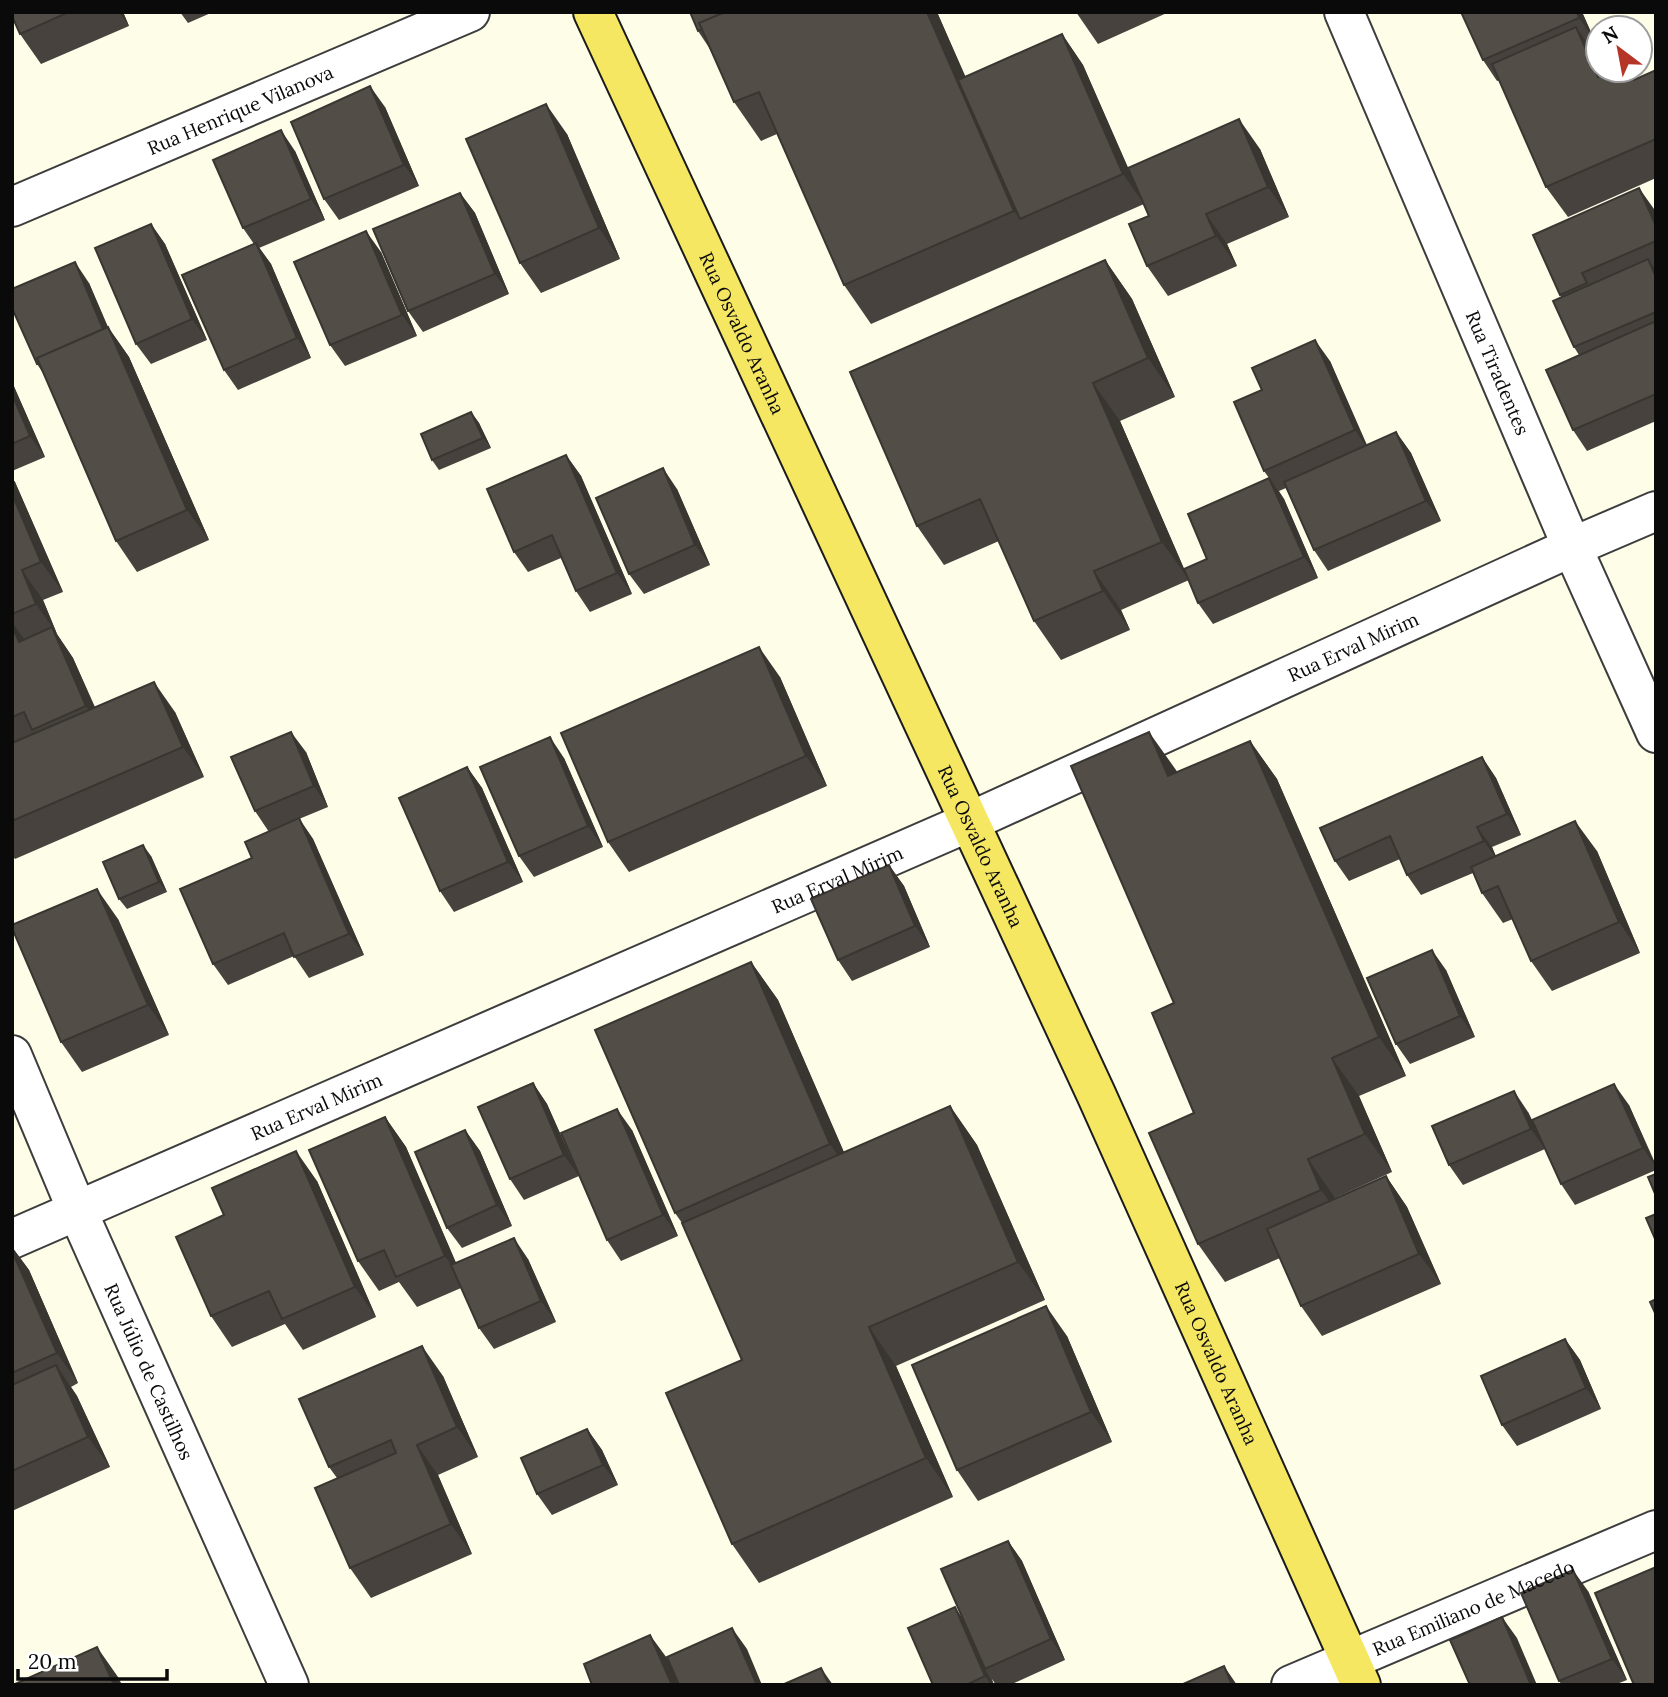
<svg xmlns="http://www.w3.org/2000/svg" width="1668" height="1697" viewBox="0 0 1668 1697" font-family="Lora,serif">
<style>
.lines{fill:none;stroke-linecap:round;stroke-linejoin:round}
.minor-casing{stroke:#3d3d3d;stroke-width:42}
.major-casing{stroke:#1b1b1b;stroke-width:42}
.minor{stroke:#fff;stroke-width:38}
.major{stroke:#f5e761;stroke-width:38}
.wall{fill:#47423d}
.shaded-wall{fill:#393632}
.building{fill:#524d47;stroke:#393632;stroke-width:2}
.labels{text-anchor:middle;dominant-baseline:central;stroke-width:7;stroke-linejoin:round;paint-order:stroke}
.street-label{font-size:19px;fill:#0a0a0a;stroke:#fff}
</style>
<rect width="100%" height="100%" fill="#fefde8"/>
<g class="lines">
<defs>
<g id="minor">
<path id="s1" d="M 1344,12 L 1572,547 L 1656,733"/>
<path id="s2" d="M 12,207 L 470,12"/>
<path id="s3" d="M 12,1055 L 77,1210 L 289,1685"/>
<path id="s4" d="M 12,1239 L 969,822 L 1572,547 L 1656,511"/>
<path id="s5" d="M 1291,1685 L 1656,1530"/>
</g>
<g id="major">
<path id="s6" d="M 593,12 L 1096,1094 L 1361,1685"/>
</g>
</defs>
<use href="#minor" class="minor-casing"/>
<use href="#major" class="major-casing"/>
<use href="#minor" class="minor"/>
<use href="#major" class="major"/>
</g>
<path class="wall" d="M 12,12 L 123,12 L 129,26 L 41,64 L 20,34 Z
M 180,12 L 213,12 L 188,23 Z
M 690,12 L 937,12 L 965,77 L 1062,34 L 1083,65 L 1141,198 L 1260,149 L 1289,217 L 1227,244 L 1237,266 L 1168,296 L 1147,266 L 1149,216 L 1144,204 L 871,324 L 844,285 L 777,134 L 761,141 L 734,102 L 710,49 L 698,31 Z
M 1076,12 L 1169,12 L 1098,44 Z
M 1582,12 L 1594,39 L 1586,42 L 1597,57 L 1598,70 L 1603,70 L 1604,74 L 1613,70 L 1632,70 L 1638,78 L 1656,70 L 1656,178 L 1568,217 L 1546,187 L 1500,80 L 1497,81 L 1483,60 Z
M 385,107 L 419,186 L 339,220 L 324,199 Z
M 567,134 L 620,259 L 541,293 L 520,263 Z
M 295,151 L 325,220 L 259,248 L 271,264 L 311,358 L 238,390 L 224,370 L 254,244 L 243,228 Z
M 1639,188 L 1656,214 L 1656,268 L 1655,269 L 1656,270 L 1656,421 L 1587,451 L 1573,430 L 1579,355 L 1574,347 L 1561,297 L 1560,295 Z
M 460,193 L 475,213 L 509,294 L 423,332 L 408,311 Z
M 151,224 L 165,244 L 207,340 L 151,364 L 136,344 Z
M 381,252 L 417,336 L 345,366 L 330,345 Z
M 1105,260 L 1132,299 L 1175,397 L 1120,421 L 1184,569 L 1207,559 L 1269,478 L 1264,471 L 1330,361 L 1367,445 L 1396,432 L 1411,453 L 1441,521 L 1328,571 L 1314,550 L 1286,488 L 1279,491 L 1284,499 L 1318,578 L 1213,624 L 1198,603 L 1189,580 L 1121,610 L 1130,630 L 1061,660 L 1034,621 L 999,541 L 944,565 L 917,526 Z
M 89,283 L 108,327 L 129,357 L 209,540 L 137,572 L 116,541 L 43,373 L 37,364 Z
M 12,382 L 45,457 L 12,471 Z
M 471,412 L 479,423 L 491,448 L 439,470 L 432,460 Z
M 566,455 L 581,476 L 632,594 L 590,612 L 576,591 L 561,558 L 528,572 L 514,552 Z
M 12,478 L 15,482 L 63,592 L 43,600 L 57,634 L 73,658 L 95,707 L 175,712 L 204,777 L 15,859 L 12,855 Z
M 677,489 L 710,565 L 644,594 L 629,574 Z
M 780,677 L 827,786 L 629,872 L 608,842 Z
M 1250,741 L 1277,779 L 1406,1076 L 1359,1096 L 1392,1172 L 1335,1198 L 1335,1199 L 1386,1176 L 1407,1207 L 1441,1284 L 1322,1336 L 1301,1306 L 1280,1258 L 1225,1282 L 1198,1244 L 1194,1113 L 1174,1003 L 1176,770 L 1177,773 Z
M 306,752 L 328,807 L 299,819 L 313,839 L 364,955 L 309,978 L 294,956 L 228,985 L 213,964 L 252,858 L 269,832 L 255,811 Z
M 1482,757 L 1496,778 L 1521,835 L 1492,847 L 1496,856 L 1597,851 L 1640,953 L 1552,991 L 1531,961 L 1513,919 L 1503,923 L 1482,893 L 1473,873 L 1421,895 L 1407,875 L 1400,859 L 1349,881 L 1335,861 Z
M 564,758 L 603,847 L 534,877 L 519,856 Z
M 467,767 L 482,788 L 523,882 L 454,912 L 440,891 Z
M 151,856 L 167,892 L 127,909 L 119,899 Z
M 889,865 L 904,886 L 930,947 L 852,981 L 838,960 Z
M 118,919 L 169,1035 L 82,1072 L 61,1042 Z
M 751,962 L 778,1000 L 844,1152 L 950,1106 L 977,1145 L 1045,1300 L 896,1366 L 953,1497 L 759,1583 L 732,1544 L 742,1360 L 682,1223 L 675,1213 Z
M 1446,970 L 1475,1037 L 1410,1064 L 1396,1044 Z
M 533,1083 L 547,1104 L 579,1176 L 524,1200 L 510,1179 Z
M 1629,1105 L 1656,1165 L 1656,1170 L 1575,1205 L 1561,1184 L 1545,1149 L 1463,1185 L 1449,1165 L 1528,1112 L 1532,1120 Z
M 385,1117 L 406,1147 L 456,1263 L 528,1259 L 556,1322 L 494,1349 L 479,1328 L 461,1288 L 417,1307 L 399,1282 L 379,1291 L 358,1261 Z
M 465,1130 L 480,1151 L 512,1226 L 462,1248 L 447,1228 Z
M 632,1130 L 678,1236 L 621,1261 L 607,1240 Z
M 317,1181 L 376,1317 L 303,1350 L 285,1324 L 232,1347 L 211,1316 Z
M 12,1247 L 29,1270 L 78,1383 L 71,1387 L 77,1396 L 110,1467 L 12,1511 Z
M 1067,1336 L 1112,1442 L 978,1501 L 957,1470 Z
M 1565,1339 L 1580,1360 L 1601,1409 L 1517,1446 L 1502,1425 Z
M 443,1376 L 478,1457 L 438,1475 L 472,1554 L 371,1598 L 350,1568 L 337,1478 L 329,1467 Z
M 587,1429 L 602,1450 L 618,1485 L 552,1515 L 537,1494 Z
M 1008,1541 L 1022,1561 L 1065,1660 L 1010,1685 L 996,1685 L 992,1679 L 994,1685 L 933,1685 L 963,1619 Z
M 1588,1591 L 1627,1680 L 1614,1685 L 1562,1685 L 1559,1681 Z"/>
<path class="shaded-wall" d="M 119,12 L 123,12 L 129,26 Z
M 927,12 L 937,12 L 1027,216 L 1020,219 L 1014,211 Z
M 1577,12 L 1582,12 L 1594,39 L 1579,18 Z
M 1576,27 L 1597,57 L 1598,70 L 1603,70 L 1619,107 L 1598,77 Z
M 1062,34 L 1083,65 L 1144,204 L 1123,174 Z
M 1630,70 L 1632,70 L 1649,94 L 1634,80 Z
M 370,86 L 385,107 L 419,186 L 404,165 Z
M 546,104 L 567,134 L 620,259 L 599,228 Z
M 1239,119 L 1260,149 L 1289,217 L 1268,187 Z
M 281,130 L 295,151 L 325,220 L 311,199 Z
M 1639,188 L 1654,209 L 1656,214 L 1656,226 Z
M 460,193 L 475,213 L 509,294 L 495,274 Z
M 1206,214 L 1227,244 L 1237,266 L 1216,236 Z
M 151,224 L 165,244 L 207,340 L 192,319 Z
M 366,231 L 381,252 L 417,336 L 402,315 Z
M 256,243 L 271,264 L 311,358 L 297,338 Z
M 1648,259 L 1656,270 L 1656,277 Z
M 1105,260 L 1132,299 L 1175,397 L 1148,358 Z
M 75,262 L 89,283 L 120,356 L 106,335 Z
M 108,327 L 129,357 L 209,540 L 187,510 Z
M 1315,340 L 1330,361 L 1369,451 L 1355,430 Z
M 12,382 L 45,457 L 30,436 L 12,394 Z
M 1093,383 L 1120,421 L 1189,580 L 1162,542 Z
M 471,412 L 479,423 L 491,448 L 483,438 Z
M 1396,432 L 1411,453 L 1441,521 L 1426,501 Z
M 566,455 L 581,476 L 632,594 L 617,573 Z
M 663,468 L 677,489 L 710,565 L 695,545 Z
M 12,478 L 15,482 L 63,592 L 41,562 L 12,494 Z
M 1269,478 L 1284,499 L 1318,578 L 1304,557 Z
M 22,570 L 43,600 L 57,634 L 36,604 Z
M 1094,571 L 1121,610 L 1130,630 L 1103,591 Z
M 12,622 L 29,646 L 19,642 L 12,626 Z
M 52,627 L 73,658 L 107,736 L 86,706 Z
M 759,647 L 780,677 L 827,786 L 806,756 Z
M 154,682 L 175,712 L 204,777 L 183,747 Z
M 291,732 L 306,752 L 328,807 L 314,786 Z
M 1149,732 L 1176,770 L 1195,815 L 1168,776 Z
M 550,737 L 564,758 L 603,847 L 588,826 Z
M 1250,741 L 1277,779 L 1406,1076 L 1379,1037 Z
M 1482,757 L 1496,778 L 1521,835 L 1507,814 Z
M 467,767 L 482,788 L 523,882 L 508,862 Z
M 299,818 L 313,839 L 364,955 L 349,934 Z
M 1575,821 L 1597,851 L 1640,953 L 1619,922 Z
M 1477,827 L 1492,847 L 1498,862 L 1484,841 Z
M 143,845 L 151,856 L 167,892 L 159,882 Z
M 889,865 L 904,886 L 930,947 L 915,926 Z
M 97,889 L 118,919 L 169,1035 L 148,1005 Z
M 1432,950 L 1446,970 L 1475,1037 L 1460,1016 Z
M 751,962 L 778,1000 L 857,1183 L 830,1144 Z
M 1332,1058 L 1359,1096 L 1392,1172 L 1365,1134 Z
M 533,1083 L 547,1104 L 579,1176 L 564,1155 Z
M 1614,1084 L 1629,1105 L 1656,1167 L 1643,1148 Z
M 1514,1091 L 1528,1112 L 1545,1149 L 1531,1129 Z
M 950,1106 L 977,1145 L 1045,1300 L 1018,1262 Z
M 617,1109 L 632,1130 L 678,1236 L 663,1215 Z
M 385,1117 L 406,1147 L 466,1286 L 445,1256 Z
M 465,1130 L 480,1151 L 512,1226 L 497,1205 Z
M 296,1151 L 317,1181 L 376,1317 L 355,1287 Z
M 1308,1159 L 1335,1198 L 1348,1228 L 1321,1190 Z
M 1386,1176 L 1407,1207 L 1441,1284 L 1419,1254 Z
M 514,1238 L 528,1259 L 556,1322 L 541,1301 Z
M 12,1247 L 29,1270 L 78,1383 L 57,1353 L 12,1251 Z
M 1046,1306 L 1067,1336 L 1112,1442 L 1091,1412 Z
M 869,1327 L 896,1366 L 953,1497 L 926,1458 Z
M 1565,1339 L 1580,1360 L 1601,1409 L 1586,1388 Z
M 422,1346 L 443,1376 L 478,1457 L 457,1427 Z
M 56,1365 L 77,1396 L 110,1467 L 88,1437 Z
M 587,1429 L 602,1450 L 618,1485 L 603,1465 Z
M 417,1445 L 438,1475 L 472,1554 L 451,1524 Z
M 1008,1541 L 1022,1561 L 1065,1660 L 1051,1639 Z
M 1573,1570 L 1588,1591 L 1627,1680 L 1612,1659 Z
M 955,1607 L 969,1628 L 985,1669 L 994,1685 L 991,1685 L 985,1676 Z
M 1502,1617 L 1517,1638 L 1537,1685 L 1531,1685 Z
M 732,1628 L 747,1649 L 762,1685 L 757,1685 Z
M 650,1635 L 672,1665 L 680,1685 L 672,1685 Z
M 97,1647 L 118,1677 L 122,1685 L 114,1685 Z
M 1224,1666 L 1237,1685 L 1232,1685 Z
M 821,1668 L 833,1685 L 829,1685 Z"/>
<path class="building" d="M 12,12 L 69,12 L 20,34 L 12,16 Z
M 690,12 L 725,12 L 699,23 L 702,29 L 698,31 Z
M 725,12 L 927,12 L 1014,211 L 844,285 L 759,92 L 734,102 L 699,23 Z
M 1461,12 L 1577,12 L 1579,18 L 1483,60 Z
M 1576,27 L 1598,77 L 1613,70 L 1630,70 L 1634,80 L 1656,70 L 1656,139 L 1546,187 L 1492,64 Z
M 1062,34 L 1123,174 L 1020,219 L 958,80 Z
M 370,86 L 404,165 L 324,199 L 291,122 Z
M 546,104 L 599,228 L 520,263 L 466,139 Z
M 1239,119 L 1268,187 L 1206,214 L 1216,236 L 1147,266 L 1129,224 L 1149,216 L 1128,168 Z
M 281,130 L 311,199 L 243,228 L 213,160 Z
M 1639,188 L 1656,226 L 1656,241 L 1582,273 L 1587,283 L 1560,295 L 1533,235 Z
M 460,193 L 495,274 L 408,311 L 373,229 Z
M 151,224 L 192,319 L 136,344 L 95,248 Z
M 366,231 L 402,315 L 330,345 L 294,262 Z
M 256,243 L 297,338 L 224,370 L 182,275 Z
M 1648,259 L 1656,277 L 1656,312 L 1574,347 L 1553,301 Z
M 1105,260 L 1148,358 L 1093,383 L 1162,542 L 1094,571 L 1103,591 L 1034,621 L 980,499 L 917,526 L 850,372 Z
M 75,262 L 103,329 L 37,358 L 39,363 L 37,364 L 12,308 L 12,289 Z
M 1656,321 L 1656,394 L 1573,430 L 1546,370 Z
M 108,327 L 187,510 L 116,541 L 37,358 Z
M 1315,340 L 1355,430 L 1264,471 L 1234,402 L 1262,390 L 1252,368 Z
M 12,394 L 30,436 L 12,444 Z
M 471,412 L 483,438 L 432,460 L 421,434 Z
M 1396,432 L 1426,501 L 1314,550 L 1284,482 Z
M 566,455 L 617,573 L 576,591 L 552,535 L 514,552 L 487,489 Z
M 663,468 L 695,545 L 629,574 L 596,498 Z
M 1269,478 L 1304,557 L 1198,603 L 1184,569 L 1207,559 L 1188,514 Z
M 12,494 L 41,562 L 22,570 L 36,604 L 12,614 Z
M 12,626 L 19,642 L 52,627 L 86,706 L 32,730 L 24,712 L 12,717 Z
M 759,647 L 806,756 L 608,842 L 561,733 Z
M 154,682 L 183,747 L 12,821 L 12,743 Z
M 291,732 L 314,786 L 255,811 L 231,757 Z
M 1149,732 L 1168,776 L 1250,741 L 1379,1037 L 1332,1058 L 1365,1134 L 1308,1159 L 1321,1190 L 1198,1244 L 1149,1133 L 1194,1113 L 1152,1013 L 1174,1003 L 1071,766 Z
M 550,737 L 588,826 L 519,856 L 480,767 Z
M 1482,757 L 1507,814 L 1477,827 L 1484,841 L 1407,875 L 1390,836 L 1335,861 L 1320,828 Z
M 467,767 L 508,862 L 440,891 L 399,798 Z
M 299,818 L 349,934 L 294,957 L 284,933 L 213,964 L 180,889 L 252,858 L 245,842 Z
M 1575,821 L 1619,922 L 1531,961 L 1498,886 L 1482,893 L 1471,867 Z
M 143,845 L 159,882 L 119,899 L 103,862 Z
M 889,865 L 915,926 L 838,960 L 811,899 Z
M 97,889 L 148,1005 L 61,1042 L 12,928 L 12,925 Z
M 1432,950 L 1460,1016 L 1396,1044 L 1367,978 Z
M 751,962 L 830,1144 L 675,1213 L 595,1030 Z
M 533,1083 L 564,1155 L 510,1179 L 478,1107 Z
M 1614,1084 L 1643,1148 L 1561,1184 L 1532,1120 Z
M 1514,1091 L 1531,1129 L 1449,1165 L 1432,1126 Z
M 950,1106 L 1018,1262 L 869,1327 L 926,1458 L 732,1544 L 666,1393 L 742,1360 L 682,1223 Z
M 617,1109 L 663,1215 L 607,1240 L 561,1133 Z
M 385,1117 L 445,1256 L 396,1277 L 384,1250 L 358,1261 L 309,1150 Z
M 465,1130 L 497,1205 L 447,1228 L 415,1152 Z
M 296,1151 L 355,1287 L 282,1319 L 269,1291 L 211,1316 L 176,1237 L 224,1215 L 212,1188 Z
M 1656,1174 L 1656,1196 L 1648,1177 Z
M 1386,1176 L 1419,1254 L 1301,1306 L 1267,1229 Z
M 1656,1214 L 1656,1241 L 1646,1218 Z
M 514,1238 L 541,1301 L 479,1328 L 451,1265 Z
M 12,1251 L 57,1353 L 12,1373 Z
M 1656,1299 L 1656,1315 L 1650,1302 Z
M 1046,1306 L 1091,1412 L 957,1470 L 912,1365 Z
M 1565,1339 L 1586,1388 L 1502,1425 L 1481,1376 Z
M 422,1346 L 457,1427 L 417,1445 L 451,1524 L 350,1568 L 315,1488 L 396,1453 L 391,1440 L 329,1467 L 299,1399 Z
M 56,1365 L 88,1437 L 12,1471 L 12,1385 Z
M 587,1429 L 603,1465 L 537,1494 L 521,1458 Z
M 1008,1541 L 1051,1639 L 985,1669 L 941,1569 Z
M 1656,1567 L 1656,1685 L 1634,1685 L 1595,1593 Z
M 1573,1570 L 1612,1659 L 1559,1681 L 1521,1593 Z
M 955,1607 L 985,1676 L 966,1685 L 933,1685 L 908,1628 Z
M 1502,1617 L 1531,1685 L 1470,1685 L 1450,1640 Z
M 732,1628 L 757,1685 L 679,1685 L 667,1657 Z
M 650,1635 L 672,1685 L 592,1685 L 584,1664 Z
M 97,1647 L 114,1685 L 13,1685 Z
M 1224,1666 L 1232,1685 L 1181,1685 Z
M 821,1668 L 829,1685 L 782,1685 Z"/>
<g class="labels">
<g class="street-label">
<text stroke="none"><textPath href="#s2" startOffset="248">Rua Henrique Vilanova</textPath></text>
<text stroke="none"><textPath href="#s6" startOffset="354">Rua Osvaldo Aranha</textPath></text>
<text stroke="none"><textPath href="#s1" startOffset="392">Rua Tiradentes</textPath></text>
<text stroke="none"><textPath href="#s4" startOffset="1466">Rua Erval Mirim</textPath></text>
<text stroke="none"><textPath href="#s6" startOffset="920">Rua Osvaldo Aranha</textPath></text>
<text stroke="none"><textPath href="#s4" startOffset="900">Rua Erval Mirim</textPath></text>
<text stroke="none"><textPath href="#s4" startOffset="332">Rua Erval Mirim</textPath></text>
<text stroke="none"><textPath href="#s6" startOffset="1488">Rua Osvaldo Aranha</textPath></text>
<text stroke="none"><textPath href="#s3" startOffset="345">Rua Júlio de Castilhos</textPath></text>
<text stroke="none"><textPath href="#s5" startOffset="198">Rua Emiliano de Macedo</textPath></text>
</g>
</g>
<rect width="1668" height="1697" fill="none" stroke="#0a0a0a" stroke-width="28"/>
<g transform="translate(1619 49) rotate(328)"><circle r="33" fill="#ffffff" stroke="#9d9d9d" stroke-width="2"/>
<path d="M0-5L12 26L0 18L-12 26Z" fill="#b53527"/>
<text y="-10" font-size="19" font-weight="bold" text-anchor="middle" fill="#0a0a0a">N</text>
</g>
<path d="M18 1669v10h149v-10" fill="none" stroke="#0a0a0a" stroke-width="3.5"/>
<text x="28" y="1669" font-size="21" fill="#0a0a0a" stroke="#ffffff" stroke-width="5" paint-order="stroke">20 m</text>
</svg>
